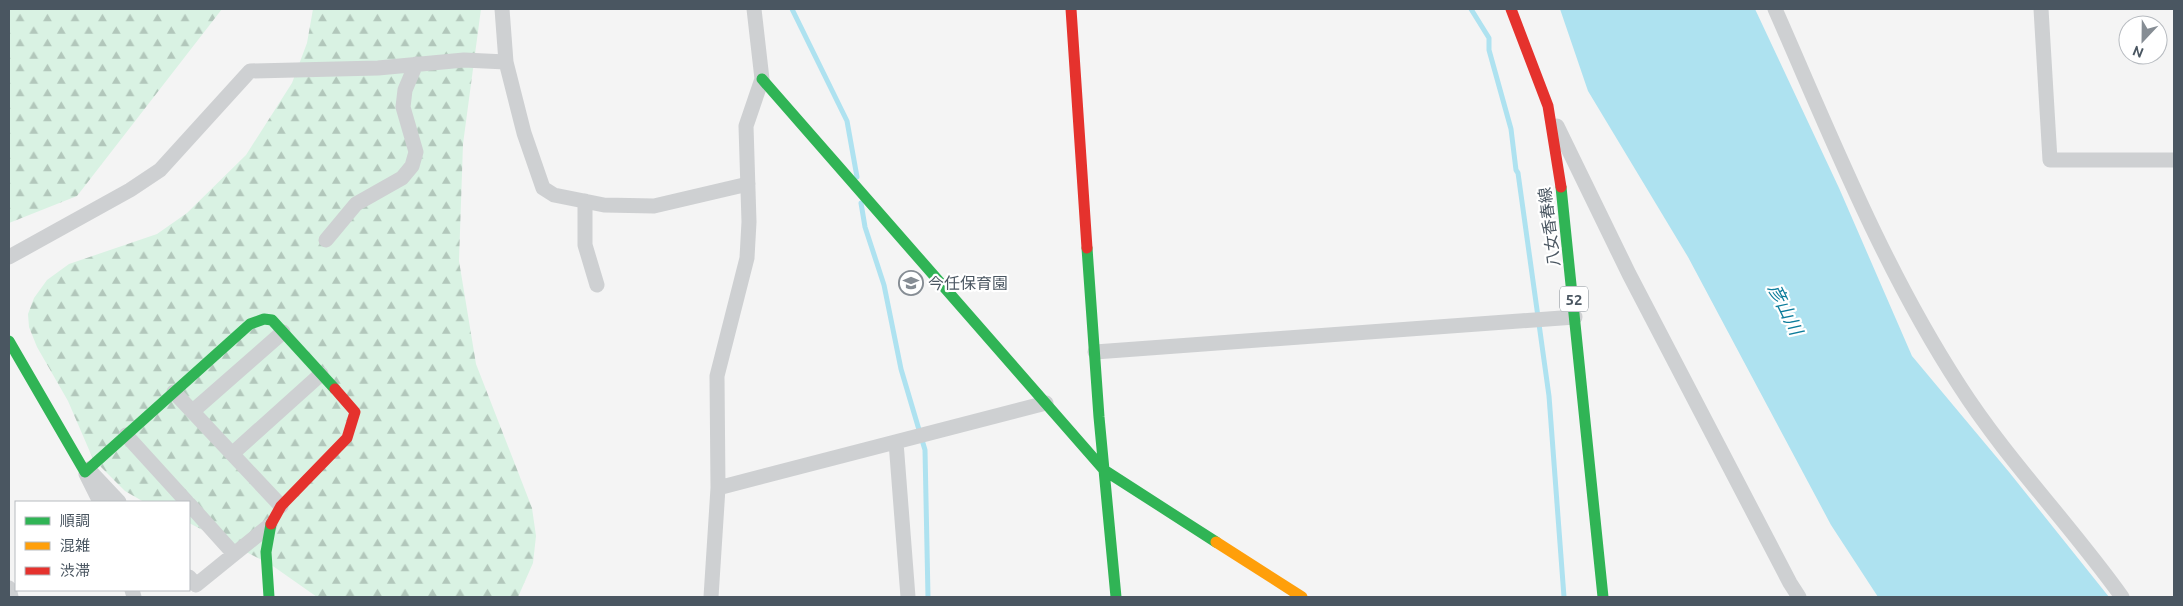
<svg xmlns="http://www.w3.org/2000/svg" width="2183" height="606" viewBox="0 0 2183 606" font-family="Ubuntu,'Noto Sans JP',sans-serif">
<style>
.forest{fill:url(#forest-firs)}
.water{fill:#aee2f0}
.lines{fill:none;stroke-linecap:round;stroke-linejoin:round}
.stream{stroke:#aee2f0;stroke-width:5}
.street{stroke:#ced0d2;stroke-width:15}
.fast{stroke:#30b455;stroke-width:11}
.slow{stroke:#ff9f0a;stroke-width:11}
.jam{stroke:#e5322d;stroke-width:11}
.labels{text-anchor:middle;dominant-baseline:central;stroke-width:4.5;stroke-linejoin:round;paint-order:stroke}
.shield{fill:#fff;stroke:#808990;stroke-width:1}
.shield-label{font-size:15px;font-weight:bold;fill:#4a5661}
.street-label{font-size:16px;fill:#4a5661;stroke:#fff}
.poi-label{font-size:16px;fill:#4a5661;stroke:#fff;text-anchor:start}
.water-label{font-size:18px;font-style:italic;fill:#0c7c9b;stroke:#fff}
</style>
<defs>
<pattern id="forest-firs" width="22" height="20" patternUnits="userSpaceOnUse" patternTransform="scale(1.25)"><rect width="22" height="20" fill="#d9f2e3"/><path d="M5 1l3.5 6h-7zM16 11l3.5 6h-7z" fill="#b2c7bb"/></pattern>
</defs>
<rect width="100%" height="100%" fill="#f4f4f4"/>
<path class="forest" d="M 9,9 L 222,9 L 77,196 L 9,223 Z
M 313,9 L 481,9 L 463,144 L 459,261 L 476,364 L 532,508 L 536,536 L 533,563 L 518,597 L 317,597 L 270,564 L 189,523 L 189,502 L 144,502 L 125,491 L 93,459 L 68,401 L 37,347 L 29,327 L 28,314 L 34,298 L 47,280 L 69,264 L 157,234 L 187,213 L 246,155 L 292,83 L 307,43 Z"/>
<path class="water" d="M 1560,9 L 1755,9 L 1839,188 L 1912,356 L 2009,472 L 2109,597 L 1878,597 L 1831,525 L 1688,257 L 1588,91 Z"/>
<g class="lines">
<path class="stream" d="M 792,9 L 847,121 L 857,177
M 1471,9 L 1489,38 L 1489,50 L 1511,129 L 1516,170 L 1518,173 L 1549,396 L 1564,597
M 861,203 L 865,227 L 884,285 L 901,369 L 925,450 L 928,597"/>
<path class="street" d="M 1775,9 C 1831,136 1883,268 1959,385 C 2007,460 2070,524 2122,597
M 2041,9 L 2050,160 L 2174,160
M 506,62 L 524,133 L 543,188 L 554,195 L 604,205 L 654,206 L 748,184
M 1557,126 L 1629,274 L 1790,583 L 1799,597
M 585,201 L 585,245 L 597,285
M 326,240 L 356,204 L 402,178 L 412,166 L 416,152 L 403,107 L 405,90 L 416,64
M 9,257 L 130,190 L 160,170 L 250,71 L 378,68 L 464,60 L 506,62 L 502,9
M 1095,352 L 1575,317
M 174,392 L 281,506
M 193,411 L 283,332
M 126,435 L 187,502
M 896,442 L 908,597
M 232,454 L 321,374
M 88,469 L 119,502
M 86,474 L 100,502
M 718,488 L 1046,403
M 189,504 L 234,554
M 189,577 L 196,585 L 270,525
M 9,588 L 11,597
M 132,590 L 134,597
M 711,597 L 718,488 L 717,376 L 747,258 L 749,222 L 746,126 L 762,79 L 754,9"/>
<path class="fast" d="M 762,79 L 1104,470 L 1216,542
M 1561,187 L 1603,597
M 1087,248 L 1099,417 L 1116,597
M 9,341 L 85,472 L 250,324 L 264,319 L 272,320 L 335,389
M 269,597 L 266,552 L 271,524"/>
<path class="slow" d="M 1216,542 L 1302,597"/>
<path class="jam" d="M 1071,9 L 1087,248
M 1511,9 L 1548,106 L 1561,187
M 271,524 L 281,506 L 347,438 L 355,412 L 335,389"/>
</g>
<defs>
<symbol id="school-ring" viewBox="-11 -11 22 22"><circle r="9.5" fill="#fff" stroke="#868d94" stroke-width="1.5"/><path d="M0-5L7-2L0 1L-7-2ZM-4 1L0 2.5L4 1V4Q0 6-4 4Z" fill="#868d94"/></symbol>
</defs>
<g fill-rule="evenodd">
<use href="#school-ring" x="897" y="269" width="28" height="28"/>
</g>
<g class="labels">
<rect class="shield" x="1560" y="286.5" width="28" height="25" rx="4"/>
<g class="shield-label">
<text x="1574" y="299">52</text>
</g>
<g class="street-label">
<text transform="translate(1549 227) rotate(-97)">八女香春線</text>
</g>
<g class="poi-label">
<text x="928" y="283">今任保育園</text>
</g>
<g class="water-label">
<text transform="translate(1786 309) rotate(64)">彦山川</text>
</g>
</g>
<rect width="2183" height="606" fill="none" stroke="#4a5661" stroke-width="20"/>
<rect x="15" y="501" width="175" height="90" fill="#ffffff" stroke="#b7bbc0"/>
<rect x="25" y="517" width="25" height="8" fill="#30b455" stroke="#b7bbc0"/>
<text x="60" y="526" font-size="15" fill="#4a5661">順調</text>
<rect x="25" y="542" width="25" height="8" fill="#ff9f0a" stroke="#b7bbc0"/>
<text x="60" y="551" font-size="15" fill="#4a5661">混雑</text>
<rect x="25" y="567" width="25" height="8" fill="#e5322d" stroke="#b7bbc0"/>
<text x="60" y="576" font-size="15" fill="#4a5661">渋滞</text>
<g transform="translate(2143 40) rotate(202)"><circle r="24" fill="#ffffff" stroke="#b7bbc0"/>
<path d="M0-4L9 19L0 12L-9 19Z" fill="#868d94"/>
<text y="-8" font-size="14" font-weight="bold" text-anchor="middle" fill="#4a5661">N</text>
</g>
</svg>
